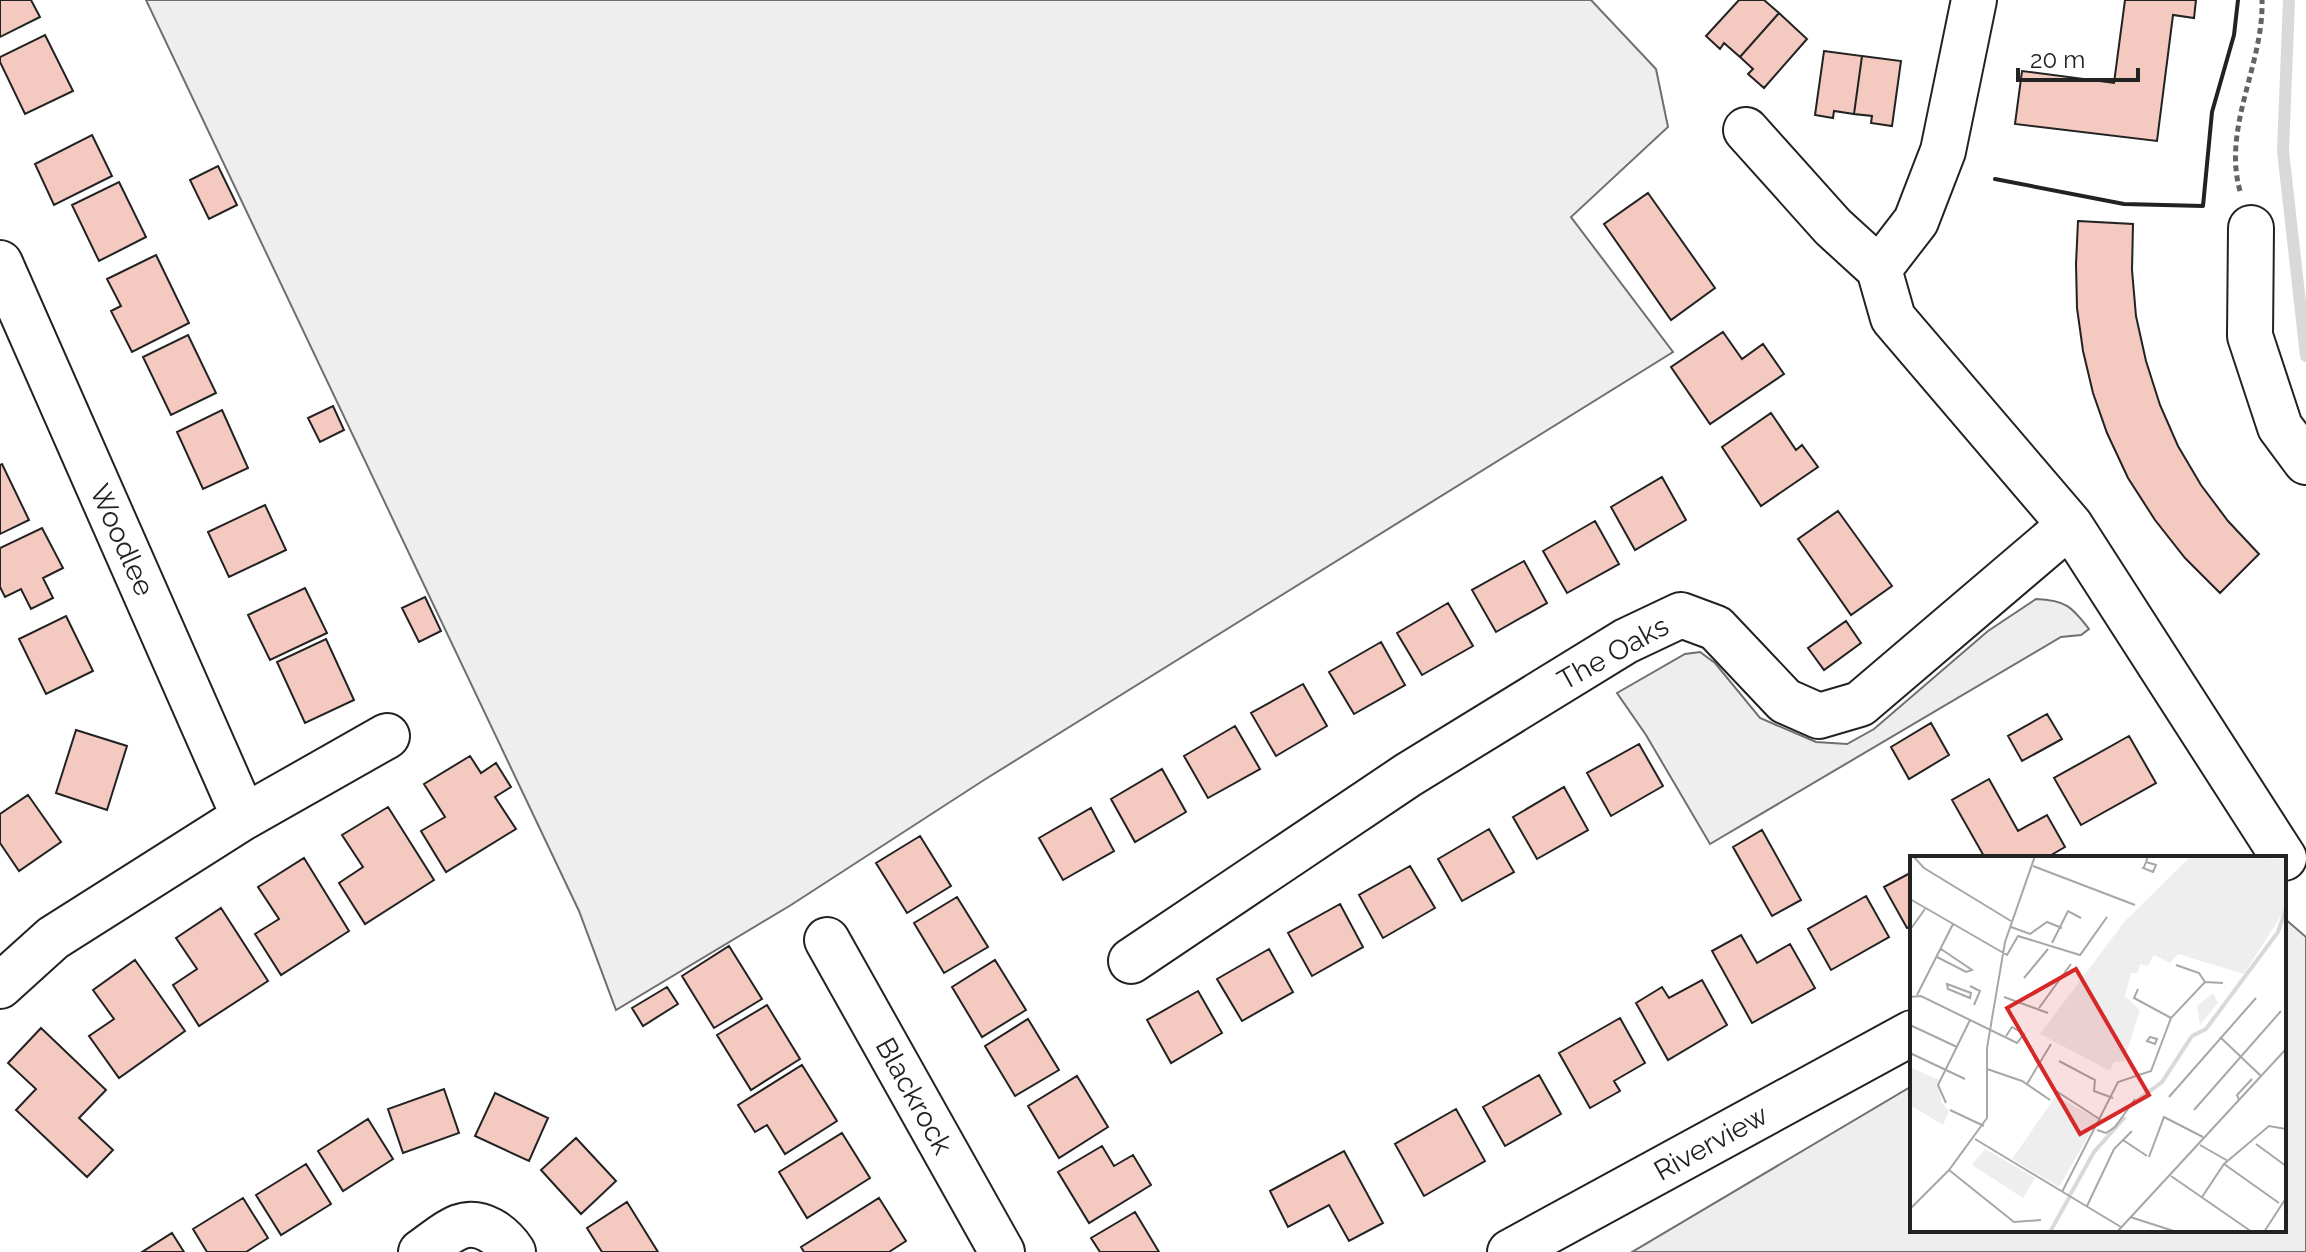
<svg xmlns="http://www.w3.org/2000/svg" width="2306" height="1252" viewBox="0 0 2306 1252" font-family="Raleway,sans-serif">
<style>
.green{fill:#eee;stroke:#6f6f6f;stroke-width:2}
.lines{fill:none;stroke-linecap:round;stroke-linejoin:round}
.stream{stroke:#d9d9d9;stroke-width:12}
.building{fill:#f3c9c0;stroke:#222;stroke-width:2}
.minor-casing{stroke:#222;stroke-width:48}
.path{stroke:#646464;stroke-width:5;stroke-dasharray:6 4;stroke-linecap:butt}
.minor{stroke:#fff;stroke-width:44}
.wall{stroke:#222;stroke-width:4}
.labels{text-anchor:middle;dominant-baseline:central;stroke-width:6;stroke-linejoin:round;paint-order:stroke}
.street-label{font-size:28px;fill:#222;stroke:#fff}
.inset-river{fill:none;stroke:#d9d9d9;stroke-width:4}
.inset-road{fill:none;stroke:#a7a7a7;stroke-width:2}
.view{fill:#d62828;fill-opacity:0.15;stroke:#d62828;stroke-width:4}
.inset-edge{fill:none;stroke:#222;stroke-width:4}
</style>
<rect width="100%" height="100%" fill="#fff"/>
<path class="green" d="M 146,0 L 1591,0 L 1656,69 L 1668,127 L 1571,217 L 1673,352 L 984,780 L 791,905 L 616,1010 L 579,911 Z
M 2036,599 C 2066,600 2072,607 2089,629 L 2081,635 L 2061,637 L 1710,844 L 1646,735 L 1617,693 L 1685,654 L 1700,652 L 1715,663 L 1760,718 L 1816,742 L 1847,744 L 1874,729 L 1988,631 Z
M 2284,918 L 2306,937 L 2306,1252 L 1632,1252 L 1912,1086 L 1912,1230 L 2284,1230 Z"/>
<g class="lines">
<path class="stream" d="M 2289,0 L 2283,151 L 2306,356"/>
</g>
<path class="building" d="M 0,0 L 31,0 L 40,17 L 0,37 Z
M 1739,0 L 1764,0 L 1779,13 L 1740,57 L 1724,43 L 1720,49 L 1706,36 Z
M 2125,0 L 2196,0 L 2194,18 L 2173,15 L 2157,141 L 2015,124 L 2022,71 L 2114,83 Z
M 1779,13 L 1807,39 L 1764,88 L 1748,74 L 1753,69 L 1740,57 Z
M 45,35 L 73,91 L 25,114 L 0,62 L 0,57 Z
M 1824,51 L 1862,56 L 1854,114 L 1834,111 L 1833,118 L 1815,115 Z
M 1862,56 L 1901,61 L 1892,126 L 1871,123 L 1872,116 L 1854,114 Z
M 92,135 L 112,176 L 54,205 L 35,164 Z
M 218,166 L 237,205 L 209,219 L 190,180 Z
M 119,182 L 146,237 L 99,261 L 72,205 Z
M 1648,193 L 1715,288 L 1671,320 L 1604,224 Z
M 2078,221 L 2133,224 L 2132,270 L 2136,316 L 2146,361 L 2160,405 L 2178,446 L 2201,485 L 2228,521 L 2259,554 L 2220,593 L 2185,558 L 2155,520 L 2128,478 L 2107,433 L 2093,393 L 2083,351 L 2077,308 L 2076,264 Z
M 156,255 L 189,323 L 132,352 L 111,311 L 121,306 L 107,279 Z
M 1723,332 L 1742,359 L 1763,344 L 1784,374 L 1710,424 L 1671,367 Z
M 188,335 L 216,393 L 171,415 L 143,357 Z
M 333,406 L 344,430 L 320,442 L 308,418 Z
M 222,410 L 248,468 L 203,489 L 177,432 Z
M 1771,413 L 1796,450 L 1802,445 L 1818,467 L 1761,506 L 1722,447 Z
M 2,464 L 29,520 L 0,534 L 0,465 Z
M 1662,477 L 1686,520 L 1635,550 L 1611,507 Z
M 265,505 L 286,550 L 229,577 L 208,532 Z
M 1838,511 L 1892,586 L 1851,615 L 1798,539 Z
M 1595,521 L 1619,564 L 1567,593 L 1543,551 Z
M 42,528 L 63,568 L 43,578 L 53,598 L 31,609 L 21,589 L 5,597 L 0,587 L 0,548 Z
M 1524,561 L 1547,603 L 1496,632 L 1472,590 Z
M 305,588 L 327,633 L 270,660 L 248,615 Z
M 425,597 L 441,631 L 419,642 L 402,608 Z
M 1448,603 L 1473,646 L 1422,675 L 1397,633 Z
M 66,616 L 93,671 L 46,694 L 19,639 Z
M 1846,621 L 1861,643 L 1824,670 L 1808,648 Z
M 326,639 L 354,700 L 305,723 L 277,662 Z
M 1381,642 L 1405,685 L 1354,714 L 1329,672 Z
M 1303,684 L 1327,726 L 1276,756 L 1251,713 Z
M 2047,714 L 2062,739 L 2022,761 L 2008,736 Z
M 1931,723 L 1949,755 L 1909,779 L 1891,747 Z
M 1235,726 L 1260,769 L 1208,798 L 1184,756 Z
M 76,730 L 127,746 L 107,810 L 56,793 Z
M 2129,736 L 2156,783 L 2081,825 L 2054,778 Z
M 1639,744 L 1663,786 L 1611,816 L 1587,773 Z
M 470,756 L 481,773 L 496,763 L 511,787 L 495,797 L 516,829 L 446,872 L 421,831 L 445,817 L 424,784 Z
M 1162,769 L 1186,812 L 1135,842 L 1111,799 Z
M 1989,779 L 2018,831 L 2047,815 L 2065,847 L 2046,858 L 1985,858 L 1952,800 Z
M 1564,787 L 1588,830 L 1537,859 L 1513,817 Z
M 28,795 L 61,842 L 19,871 L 0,843 L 0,814 Z
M 388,807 L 434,880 L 365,924 L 339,883 L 363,867 L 342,835 Z
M 1091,808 L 1114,851 L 1063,880 L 1039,838 Z
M 1489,829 L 1514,872 L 1462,901 L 1438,859 Z
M 1762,830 L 1801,900 L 1772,916 L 1733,847 Z
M 920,836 L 951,886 L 907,913 L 876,863 Z
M 304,858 L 349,931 L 281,975 L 255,934 L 279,919 L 258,887 Z
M 1410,866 L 1435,908 L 1383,938 L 1359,895 Z
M 1912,872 L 1912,926 L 1907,928 L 1884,887 Z
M 1866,896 L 1889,937 L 1831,970 L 1808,929 Z
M 957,897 L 988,947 L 944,973 L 914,923 Z
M 1340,904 L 1363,947 L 1312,976 L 1288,933 Z
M 221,908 L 268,981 L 199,1026 L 173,985 L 197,969 L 176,938 Z
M 1741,935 L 1757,963 L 1790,944 L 1815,988 L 1752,1023 L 1712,951 Z
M 729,946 L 762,999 L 714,1028 L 682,976 Z
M 1269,949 L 1293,992 L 1242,1021 L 1217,979 Z
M 135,960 L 185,1031 L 119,1078 L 89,1036 L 114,1019 L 93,990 Z
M 995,960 L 1026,1010 L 982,1037 L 952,987 Z
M 1702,980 L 1727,1025 L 1668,1060 L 1636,1003 L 1662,987 L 1669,998 Z
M 667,987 L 678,1004 L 643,1026 L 632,1008 Z
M 1198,991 L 1222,1033 L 1171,1063 L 1147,1020 Z
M 767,1005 L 800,1059 L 751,1090 L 717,1035 Z
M 1620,1018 L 1645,1063 L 1614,1081 L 1620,1091 L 1590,1108 L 1559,1053 Z
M 1028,1019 L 1059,1070 L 1015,1096 L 985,1046 Z
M 41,1028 L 106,1090 L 79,1118 L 113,1150 L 87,1177 L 16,1110 L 36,1089 L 8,1063 Z
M 802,1065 L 837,1121 L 785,1154 L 767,1125 L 755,1132 L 738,1105 Z
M 1539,1075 L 1561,1114 L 1505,1146 L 1483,1107 Z
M 1077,1076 L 1108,1127 L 1059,1158 L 1028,1106 Z
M 444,1089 L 459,1133 L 403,1153 L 388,1109 Z
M 495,1093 L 548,1118 L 529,1161 L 475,1136 Z
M 1456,1109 L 1485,1161 L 1424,1196 L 1395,1144 Z
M 368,1119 L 393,1159 L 343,1191 L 318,1151 Z
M 842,1133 L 870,1178 L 807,1218 L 779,1172 Z
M 576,1138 L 616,1181 L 581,1214 L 541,1170 Z
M 1102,1146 L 1114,1166 L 1133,1155 L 1151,1185 L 1089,1223 L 1058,1172 Z
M 1344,1151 L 1383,1223 L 1349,1241 L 1329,1205 L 1288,1227 L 1270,1191 Z
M 306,1164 L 331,1204 L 281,1235 L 256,1195 Z
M 243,1198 L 268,1238 L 246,1252 L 207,1252 L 193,1229 Z
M 879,1198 L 906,1241 L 889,1252 L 804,1252 L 801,1247 Z
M 627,1202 L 658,1252 L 602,1252 L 587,1228 Z
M 1135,1212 L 1159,1252 L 1100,1252 L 1091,1238 Z
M 172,1233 L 184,1252 L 142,1252 Z"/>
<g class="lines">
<defs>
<path id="minor" d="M 1974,0 L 1943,151 L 1916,221 L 1879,269 L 1893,318 L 2070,525 L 2284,858
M 1746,130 L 1833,227 L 1879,269
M 2251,228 L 2250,336 L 2280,427 L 2306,462
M 0,263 L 244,817
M 827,940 L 1002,1252
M 1131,961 L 1408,775 L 1626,641 L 1681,615 L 1716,628 L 1785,701 L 1819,716 L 1860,704 L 2070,525
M 0,986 L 53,938 L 244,817 L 387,736
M 421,1252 C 433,1244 446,1232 459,1227 C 481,1219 502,1235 513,1252
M 1510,1252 L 1912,1033"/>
</defs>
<use href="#minor" class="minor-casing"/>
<path class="path" d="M 2240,191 C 2222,127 2264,64 2262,0"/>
<use href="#minor" class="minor"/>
<path class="wall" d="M 1995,179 L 2124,204 L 2203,206 L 2212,112 L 2234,35 L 2238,0"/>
</g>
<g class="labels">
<g class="street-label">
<text transform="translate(122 540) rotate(66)">Woodlee</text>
<text transform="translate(1613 653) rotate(-29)">The Oaks</text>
<text transform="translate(914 1096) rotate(61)">Blackrock</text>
<text transform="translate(1711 1143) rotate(-29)">Riverview</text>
</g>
</g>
<g transform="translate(1910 856)">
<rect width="376" height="376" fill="#fff"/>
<path d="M 281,0 L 376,3 L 376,52 L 334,118 L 268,98 L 260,107 L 244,99 L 238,110 L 230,108 L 228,117 L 221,117 L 215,140 L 230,154 L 214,205 L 204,206 L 200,215 L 130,178 L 215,65 ZM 303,137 L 308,147 L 290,169 L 287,150 ZM 0,211 L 29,224 L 31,246 L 39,255 L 33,269 L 0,249 ZM 146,240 L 188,263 L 149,331 L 102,303 ZM 75,293 L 125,322 L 113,342 L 62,309 Z" fill="#eee"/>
<path class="inset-river" d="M 225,246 L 252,226 L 282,180 L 296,173 L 368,76 L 376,53M 160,339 L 184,296 L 215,261M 140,376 L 160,340"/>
<path class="inset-road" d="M 3,0 L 14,12 L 101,65M 236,6 L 246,9 L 243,16 L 233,12 L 234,11 L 236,6 L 238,0M 123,10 L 225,49M 0,43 L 97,99 L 108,80 L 170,99 L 197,61M 101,71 L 120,78 L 137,66 L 152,72M 0,74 L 15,53M 142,87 L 158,55 L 171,62M 27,101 L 56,116 L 62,114 L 31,93M 266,109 L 289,117 L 295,126M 114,122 L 138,93M 37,128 L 61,137 L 60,142 L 38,133 ZM 60,130 L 70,135 L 64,149M 228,133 L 224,142 L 261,162M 7,139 L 43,68M 0,141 L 11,140 L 107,187 L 114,178 L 102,171 L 96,180M 94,141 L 138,157M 129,152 L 161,108M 0,169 L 47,191M 240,181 L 247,183 L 245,188 L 237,185 ZM 310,181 L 351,220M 0,197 L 55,223M 149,205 L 185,224 L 184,235 L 203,242M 77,213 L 112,225 L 140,244M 117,228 L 141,188M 143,233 L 191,264M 259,241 L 346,142M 329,244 L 327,239 L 342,223M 36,247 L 28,229 L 60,164M 40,254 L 74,270M 284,254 L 371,155M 187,274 L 196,277 L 205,271 L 225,243M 65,283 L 211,371M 213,284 L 237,300M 346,288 L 376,310M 290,289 L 318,305M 239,301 L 254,261 L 293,281M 314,308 L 369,347M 39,314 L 104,366 L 131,364M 261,320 L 342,376M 152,336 L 208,226 L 241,215 L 261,162 L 295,126 L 313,127M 292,341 L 314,308 L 359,270 L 376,273M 177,350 L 204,293 L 222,275M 0,353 L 39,314 L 77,262 L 77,192 L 95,86 L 125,0M 220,361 L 267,376M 207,376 L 376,193M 354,376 L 376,342"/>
<path class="view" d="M 166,113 L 239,239 L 170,278 L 97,152 Z"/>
<rect width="376" height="376" class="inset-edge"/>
</g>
<path d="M2018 68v12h120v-12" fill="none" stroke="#222222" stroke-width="4"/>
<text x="2030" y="68" font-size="24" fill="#222222" stroke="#ffffff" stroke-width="6" paint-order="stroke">20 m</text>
</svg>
